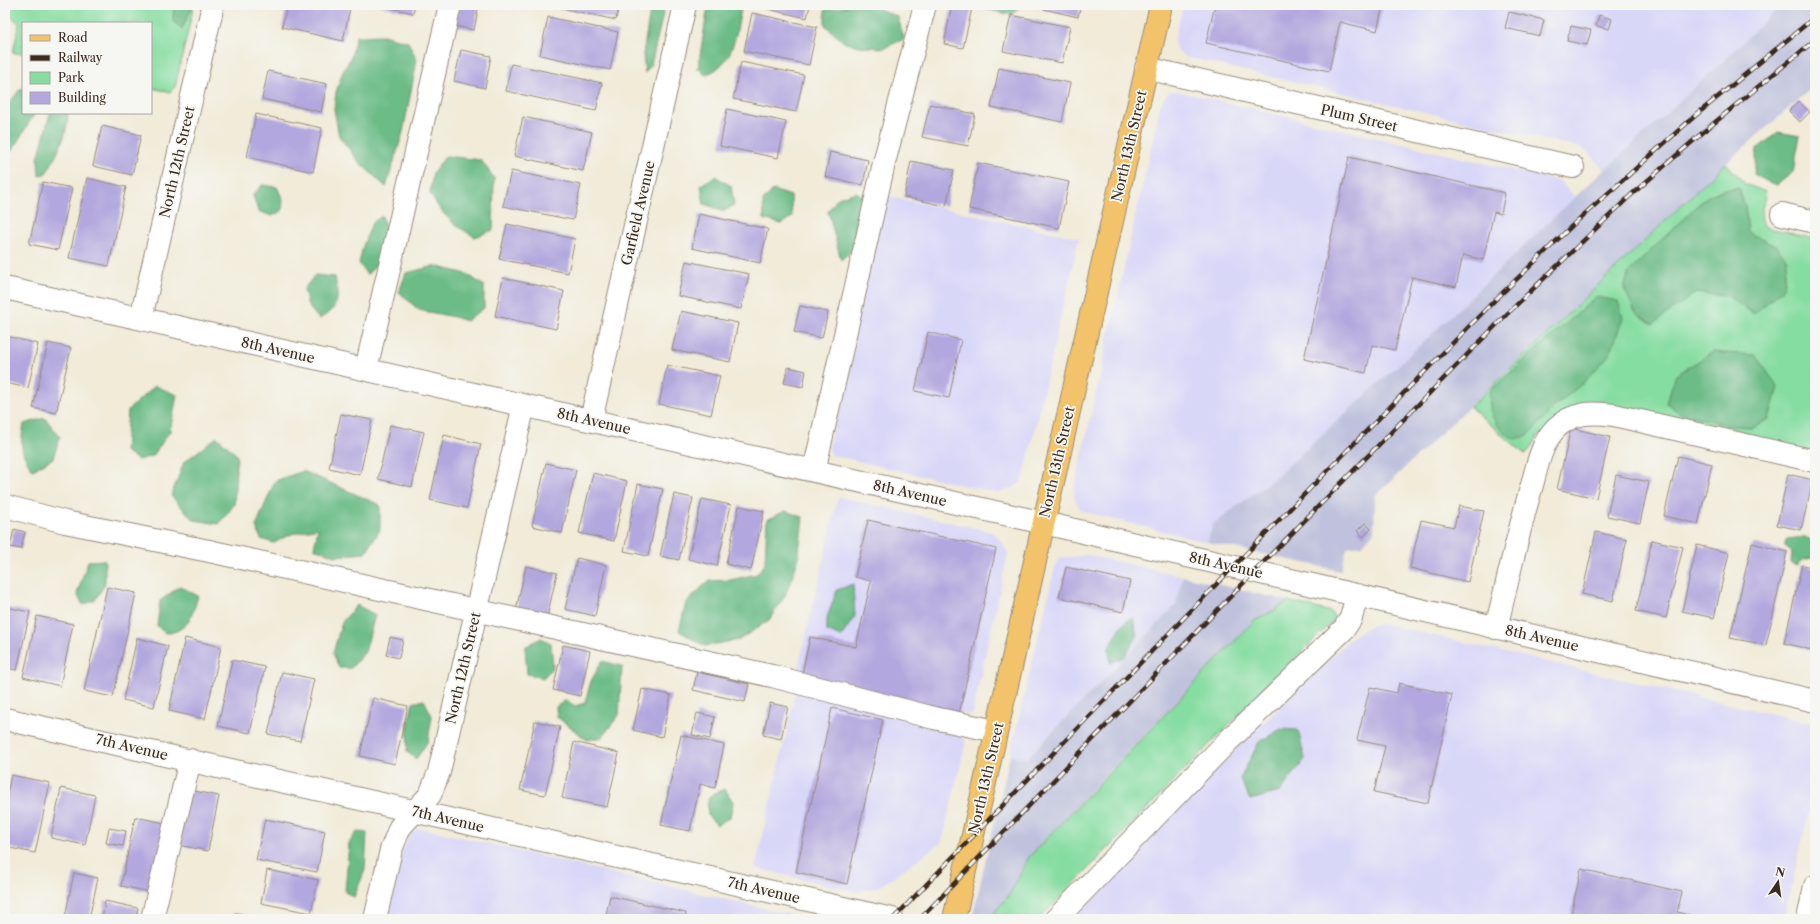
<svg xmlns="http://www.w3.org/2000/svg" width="1820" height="924" viewBox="0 0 1820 924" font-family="'Libre Caslon Text',serif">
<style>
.built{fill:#d9d7f8}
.industrial{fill:#c0c2dd}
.green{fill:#86dda1;stroke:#608460}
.forest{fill:#6cbc87;stroke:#547352}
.building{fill:#b2a7de}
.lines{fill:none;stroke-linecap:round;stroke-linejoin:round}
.minor-casing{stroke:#968a7b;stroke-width:24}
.major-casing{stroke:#968a7b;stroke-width:24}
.minor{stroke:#fff;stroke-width:22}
.major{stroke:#f2c36a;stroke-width:22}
.rail-casing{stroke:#3b2a1e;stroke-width:4.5}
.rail{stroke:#f6f6f2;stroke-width:3;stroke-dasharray:9;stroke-linecap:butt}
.labels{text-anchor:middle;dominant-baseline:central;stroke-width:3.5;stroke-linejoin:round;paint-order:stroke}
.street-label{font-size:14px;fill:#3b2a1e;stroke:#f6f6f2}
</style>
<rect width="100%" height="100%" fill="#f6f6f2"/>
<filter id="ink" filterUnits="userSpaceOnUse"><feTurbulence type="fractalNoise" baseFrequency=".025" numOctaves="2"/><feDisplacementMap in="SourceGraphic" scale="8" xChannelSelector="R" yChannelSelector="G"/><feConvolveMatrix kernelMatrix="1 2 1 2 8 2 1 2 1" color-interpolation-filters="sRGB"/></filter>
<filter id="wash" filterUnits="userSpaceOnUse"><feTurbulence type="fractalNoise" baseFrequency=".012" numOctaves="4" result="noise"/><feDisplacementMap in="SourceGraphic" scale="16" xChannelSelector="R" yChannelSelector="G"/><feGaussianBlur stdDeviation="0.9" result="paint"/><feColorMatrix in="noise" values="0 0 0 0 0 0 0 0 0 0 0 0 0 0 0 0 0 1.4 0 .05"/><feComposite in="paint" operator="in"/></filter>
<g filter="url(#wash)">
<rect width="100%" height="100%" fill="#f1ebd8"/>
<path class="built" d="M 1183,5 L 1781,5 L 1720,64 L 1604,170 L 1591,155 L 1581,148 L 1185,57 L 1176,49 L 1174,41 Z
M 1177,91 L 1560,181 L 1575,197 L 1434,332 L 1276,477 L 1213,524 L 1207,542 L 1088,513 L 1080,509 L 1075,500 L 1074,491 L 1161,102 L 1169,92 Z
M 884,195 L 1079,238 L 1024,476 L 1020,483 L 1013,488 L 997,493 L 831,455 L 829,447 Z
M 838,497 L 989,531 L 994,533 L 1001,541 L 1008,553 L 972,715 L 796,677 Z
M 1087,555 L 1183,576 L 1176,605 L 1027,758 L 1010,756 L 1055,566 L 1061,558 Z
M 1384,624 L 1815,724 L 1815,785 L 1784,919 L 1073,919 L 1241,744 L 1353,636 L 1372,625 Z
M 797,687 L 960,734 L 966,742 L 942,842 L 880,886 L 859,892 L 755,868 Z
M 416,829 L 425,829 L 809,919 L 388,919 L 403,849 L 410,834 Z"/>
<path class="industrial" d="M 1781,5 L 1815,5 L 1815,85 L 1726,163 L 1375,496 L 1374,532 L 1362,545 L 1347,547 L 1341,571 L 1207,542 L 1213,524 L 1276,477 L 1434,332 L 1575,197 L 1720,64 Z
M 1183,576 L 1288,601 L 1273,611 L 1254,621 L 1097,784 L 1029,857 L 1010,894 L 989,919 L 972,919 L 1010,756 L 1027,758 L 1176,605 Z"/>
<path class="green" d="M 5,5 L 194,5 L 175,87 L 170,92 L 151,88 L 151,23 L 23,23 L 23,53 L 13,53 L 19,23 L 5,11 Z
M 1726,163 L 1745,184 L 1766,192 C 1763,205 1758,215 1765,227 L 1815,239 L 1815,456 L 1614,410 L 1538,436 L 1526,455 L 1470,407 Z
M 1288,601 L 1331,612 L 1334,617 L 1333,621 L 1213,741 L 1039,919 L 989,919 L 1010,894 L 1029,857 L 1254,621 L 1273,611 Z"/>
<path class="forest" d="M 174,5 L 193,5 L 182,29 L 173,21 Z
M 651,5 L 665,5 L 651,65 L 645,73 L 643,54 Z
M 711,5 L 742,5 C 737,25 736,53 719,67 C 716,71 710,72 705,75 L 698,68 L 707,12 Z
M 870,5 L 898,17 L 904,39 L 884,48 L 865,47 L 845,43 L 825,25 L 825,10 L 848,6 Z
M 979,5 L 1020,5 L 1019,8 L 1011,15 L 989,10 Z
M 383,35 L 408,42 L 417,60 L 403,132 L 386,187 L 359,162 L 339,136 L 334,109 L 336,92 L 342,74 L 351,57 L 356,36 Z
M 23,88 L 23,113 L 35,113 L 11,152 L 5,155 L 5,109 L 20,89 Z
M 50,113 L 68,113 C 68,134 57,156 46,173 L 39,176 L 38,159 Z
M 1778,132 L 1800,136 L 1793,172 L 1777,185 L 1768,182 L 1754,174 L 1757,149 Z
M 446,156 L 481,160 L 494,178 L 493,230 L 475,237 L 455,225 L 442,212 L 430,194 L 433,172 Z
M 715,176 L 731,186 L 734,205 L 724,211 L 704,204 L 701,185 Z
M 262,185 L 277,187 L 283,200 L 282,211 L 272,216 L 258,211 L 253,195 Z
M 1739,188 L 1745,207 L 1748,232 L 1775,246 L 1787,259 L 1783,289 L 1754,314 L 1727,296 L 1695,293 L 1653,324 L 1635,312 L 1624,288 L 1629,272 L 1693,209 L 1708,196 L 1724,189 Z
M 773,190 L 791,196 L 792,217 L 781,224 L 764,219 L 763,201 Z
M 856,192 L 867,199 L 853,249 L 841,260 L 828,211 L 838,198 Z
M 382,216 L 387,235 L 381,259 L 367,275 L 359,263 L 363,246 L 372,223 Z
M 435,266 L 467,274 L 484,286 L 484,308 L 466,321 L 454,317 L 419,310 L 399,292 L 406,273 Z
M 315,275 L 335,277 C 339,300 340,307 319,319 L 308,306 L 304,289 Z
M 1596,297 L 1618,301 L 1623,318 L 1610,354 L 1584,382 L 1554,407 L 1528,436 L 1514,439 C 1495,427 1486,413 1491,390 Z
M 1713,352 L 1755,355 L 1778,387 L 1769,419 L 1753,427 L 1730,426 L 1680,413 L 1666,403 L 1676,375 Z
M 155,386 L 177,395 L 170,431 L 153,456 L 138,460 L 125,451 L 128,410 Z
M 45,418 L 60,437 L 53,458 L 33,470 C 20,453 20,444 24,424 Z
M 217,437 L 237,455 L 234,505 L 219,524 L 194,520 L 171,496 L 184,462 Z
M 303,471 L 380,505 L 380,530 L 365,553 L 336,556 L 314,548 L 318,528 L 291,534 L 274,543 L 261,539 L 256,526 L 275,481 Z
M 785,511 L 803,517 L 798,561 L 785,596 L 769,620 L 739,640 L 705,646 L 679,631 L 686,603 L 708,581 L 730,580 L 757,574 L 765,563 L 767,520 Z
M 1805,537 L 1815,542 L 1815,557 L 1803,560 L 1797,565 L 1791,563 L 1792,553 L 1784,545 L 1787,539 Z
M 105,560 L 105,584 L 95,600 L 83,605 L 77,594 L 88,561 Z
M 853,584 L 855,616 L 841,637 L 827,631 L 827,618 L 837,590 Z
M 180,586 L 198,596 C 192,615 189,632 165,633 L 157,626 L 160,601 Z
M 357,605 L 375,615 L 365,652 L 351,668 L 339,668 L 333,653 L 342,622 Z
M 1133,617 L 1137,637 L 1124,657 L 1110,663 L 1109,648 L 1122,625 Z
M 541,638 L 551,643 L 553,667 L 543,678 L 527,674 L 525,647 Z
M 602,661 L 622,666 L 619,715 L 602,737 L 587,740 L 557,717 L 556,707 L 566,700 L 575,706 L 585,703 L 591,681 Z
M 424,700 L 432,716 L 428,741 L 416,759 L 407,752 L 408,723 L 413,703 Z
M 1281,729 L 1298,730 L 1305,759 L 1280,792 L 1250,800 L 1240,779 L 1259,742 Z
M 725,789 L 733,802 L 730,817 L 717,825 L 708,816 C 707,798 707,795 725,789 Z
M 357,832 L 367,833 L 365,870 L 354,897 L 345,892 L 349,843 Z"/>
<g id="blocks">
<path class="building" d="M 287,5 L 337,5 L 350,8 L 343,41 L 282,27 Z
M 377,5 L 415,5 L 413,13 Z
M 460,5 L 479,5 L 474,30 L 455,26 Z
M 562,5 L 619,5 L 616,20 L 561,8 Z
M 750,5 L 810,5 L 807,18 Z
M 952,5 L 972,8 L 963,48 L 944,44 Z
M 1026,5 L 1081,5 L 1078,17 Z
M 1215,5 L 1383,5 L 1377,31 L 1340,22 L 1329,71 L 1206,43 Z
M 1509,12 L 1544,20 L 1540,36 L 1505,28 Z
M 752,13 L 817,27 L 809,65 L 744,51 Z
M 1011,15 L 1070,27 L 1062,63 L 1003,51 Z
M 1599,15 L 1612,19 L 1609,29 L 1596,26 Z
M 548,17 L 618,32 L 610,70 L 540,55 Z
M 1571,26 L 1591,30 L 1587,45 L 1567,41 Z
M 461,50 L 491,56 L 485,88 L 454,81 Z
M 741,62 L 804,75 L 796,112 L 733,99 Z
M 511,64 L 602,83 L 596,111 L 506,91 Z
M 999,68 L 1070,83 L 1062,122 L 991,107 Z
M 268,71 L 327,84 L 321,112 L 262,99 Z
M 1798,101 L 1810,112 L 1800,122 L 1789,111 Z
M 930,104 L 975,114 L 968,146 L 922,137 Z
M 727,109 L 786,122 L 778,158 L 720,146 Z
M 256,114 L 322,128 L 313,172 L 247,157 Z
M 523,117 L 592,132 L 583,171 L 514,156 Z
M 102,126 L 141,135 L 132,175 L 93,166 Z
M 830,152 L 868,160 L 863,185 L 825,177 Z
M 1349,157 L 1505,193 L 1501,214 L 1494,212 L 1483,260 L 1463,255 L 1456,287 L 1412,277 L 1395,350 L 1372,345 L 1366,373 L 1304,359 Z
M 911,161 L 954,170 L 946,206 L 904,197 Z
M 978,163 L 1069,182 L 1059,228 L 969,209 Z
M 511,171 L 581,185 L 573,220 L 503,206 Z
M 87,178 L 126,187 L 109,266 L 69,258 Z
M 43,182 L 72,188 L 58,250 L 29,244 Z
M 699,214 L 768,229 L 760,263 L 692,248 Z
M 507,224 L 575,239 L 568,273 L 499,259 Z
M 686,261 L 749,274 L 741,309 L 678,296 Z
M 503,278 L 564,291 L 556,329 L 495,316 Z
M 800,306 L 828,312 L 822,338 L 794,332 Z
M 681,311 L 738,323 L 730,362 L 672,350 Z
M 928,332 L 961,340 L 949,398 L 915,391 Z
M 6,336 L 38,344 L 28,388 L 5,383 Z
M 48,343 L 71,348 L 56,413 L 33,408 Z
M 667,365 L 720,376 L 711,415 L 659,404 Z
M 788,367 L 806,371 L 803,387 L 784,383 Z
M 341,414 L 372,420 L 360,475 L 329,468 Z
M 390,425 L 424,432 L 412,487 L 378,479 Z
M 1571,428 L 1610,437 L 1596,498 L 1557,489 Z
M 444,435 L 481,444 L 467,508 L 430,500 Z
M 1678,456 L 1712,464 L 1698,524 L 1664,516 Z
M 546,463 L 576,470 L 562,533 L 532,526 Z
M 593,473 L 627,481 L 614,541 L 579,533 Z
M 1788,474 L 1813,480 L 1801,530 L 1777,525 Z
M 1616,475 L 1649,482 L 1640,523 L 1607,516 Z
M 638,484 L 663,489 L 648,556 L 624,551 Z
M 674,494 L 693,498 L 679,560 L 660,556 Z
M 702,499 L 731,505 L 717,566 L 688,559 Z
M 739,506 L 764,511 L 751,570 L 726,564 Z
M 1459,506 L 1484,511 L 1468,582 L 1410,568 L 1421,520 L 1454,527 Z
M 868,520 L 996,549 L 959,714 L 802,674 L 810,637 L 856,647 L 871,581 L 855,577 Z
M 1365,523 L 1371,529 L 1363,537 L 1357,531 Z
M 14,529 L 25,532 L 21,549 L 10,547 Z
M 1596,532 L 1627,539 L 1613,601 L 1582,594 Z
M 1652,540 L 1683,547 L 1666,618 L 1636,611 Z
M 1752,543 L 1787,552 L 1766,645 L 1730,638 Z
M 1697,545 L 1729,553 L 1714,618 L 1682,611 Z
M 577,558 L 606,565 L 595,616 L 565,609 Z
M 1802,565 L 1815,568 L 1815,651 L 1784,643 Z
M 526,566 L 557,573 L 547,617 L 516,610 Z
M 1066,567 L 1130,581 L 1123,612 L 1059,597 Z
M 107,587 L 136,593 L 113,697 L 84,691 Z
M 5,607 L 30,612 L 17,670 L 5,668 Z
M 37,616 L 73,624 L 60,686 L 23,677 Z
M 390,637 L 403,640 L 399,658 L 386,655 Z
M 137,638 L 168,646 L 154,707 L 123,700 Z
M 185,638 L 221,647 L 205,719 L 169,711 Z
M 563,645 L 590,651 L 580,696 L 553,690 Z
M 232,660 L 265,667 L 250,733 L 218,726 Z
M 282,672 L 314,679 L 300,741 L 268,734 Z
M 697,672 L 749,684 L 745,702 L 693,690 Z
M 1399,683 L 1452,695 L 1428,803 L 1374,792 L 1385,746 L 1357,740 L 1370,687 L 1397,693 Z
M 642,689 L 671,695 L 662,737 L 633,730 Z
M 373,698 L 408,706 L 395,764 L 360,756 Z
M 770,703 L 788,707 L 781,739 L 763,735 Z
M 832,708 L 883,720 L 847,884 L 796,872 Z
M 697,713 L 715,717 L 710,739 L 692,735 Z
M 535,721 L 560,727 L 545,795 L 520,790 Z
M 681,735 L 724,745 L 715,788 L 700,784 L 690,831 L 661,825 Z
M 574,742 L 619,753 L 607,807 L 562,798 Z
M 11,775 L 50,783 L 35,853 L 5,847 L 5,803 Z
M 61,788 L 95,795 L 85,845 L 51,838 Z
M 189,790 L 219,796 L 208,851 L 178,845 Z
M 135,817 L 165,823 L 151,892 L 121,886 Z
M 265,819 L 325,831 L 317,872 L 256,860 Z
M 109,828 L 126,831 L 123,846 L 106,843 Z
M 1581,869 L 1682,892 L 1677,912 L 1704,919 L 1570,919 Z
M 267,870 L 318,880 L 311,913 L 261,903 Z
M 74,873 L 98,878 L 89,919 L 65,917 Z
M 610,896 L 686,913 L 685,919 L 605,919 Z
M 105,901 L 138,908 L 136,919 L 102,919 Z
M 235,913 L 260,918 L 260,919 L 234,919 Z"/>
</g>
</g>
<g filter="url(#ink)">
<use href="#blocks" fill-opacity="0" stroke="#968a7b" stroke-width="1"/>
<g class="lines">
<defs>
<path id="minor" d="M 1146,68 L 1573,167
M 1782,214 L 1815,222
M 5,288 L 1044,523 L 1815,701
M 141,318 L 213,5
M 366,369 L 450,5
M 591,420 L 685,5
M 814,471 L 884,163 L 925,5
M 5,506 L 65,522 L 209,551 L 772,676 L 934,718 L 996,731
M 1496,628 C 1508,580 1518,532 1532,485 C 1537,467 1541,444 1555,429 C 1572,412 1592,412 1614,415 L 1815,461
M 5,719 L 892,919
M 152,919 L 190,760
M 375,919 L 391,850 L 400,827 L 430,795 L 439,772 L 524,405
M 1056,919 L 1228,741 L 1344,629 L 1351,618 L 1357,595
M 1808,919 L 1815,886"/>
<path id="major" d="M 954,919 L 1161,5"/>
</defs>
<use href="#minor" class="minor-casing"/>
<use href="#major" class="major-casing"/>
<use href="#minor" class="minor"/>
<use href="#major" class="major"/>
<defs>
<path id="rail" d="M 893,919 L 1234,566 L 1494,301 L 1578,220 L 1696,115 L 1815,17
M 920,919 L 1255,571 L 1507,314 L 1631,195 L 1708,128 L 1815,40"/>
</defs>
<use href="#rail" class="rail-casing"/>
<use href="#rail" class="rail"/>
</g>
</g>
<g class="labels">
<g class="street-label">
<text transform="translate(1359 118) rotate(13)">Plum Street</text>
<text transform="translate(1129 146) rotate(-77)">North 13th Street</text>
<text transform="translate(177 162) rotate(-77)">North 12th Street</text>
<text transform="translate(638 213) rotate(-77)">Garfield Avenue</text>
<text transform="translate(278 350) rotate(13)">8th Avenue</text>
<text transform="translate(594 421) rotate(13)">8th Avenue</text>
<text transform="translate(1057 462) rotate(-77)">North 13th Street</text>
<text transform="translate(910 493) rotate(13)">8th Avenue</text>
<text transform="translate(1226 565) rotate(13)">8th Avenue</text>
<text transform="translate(1542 638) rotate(13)">8th Avenue</text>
<text transform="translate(463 668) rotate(-77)">North 12th Street</text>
<text transform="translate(132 747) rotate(13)">7th Avenue</text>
<text transform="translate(986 778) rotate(-77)">North 13th Street</text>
<text transform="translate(448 819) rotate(13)">7th Avenue</text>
<text transform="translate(764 890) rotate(13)">7th Avenue</text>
</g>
</g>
<rect width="1820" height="924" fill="none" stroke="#f6f6f2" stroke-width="20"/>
<rect x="22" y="22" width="130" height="92" fill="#f6f6f2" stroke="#aba49d"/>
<rect x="30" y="35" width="20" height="6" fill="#f2c36a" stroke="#aba49d"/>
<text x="58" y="42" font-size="12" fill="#3b2a1e">Road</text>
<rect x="30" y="55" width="20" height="6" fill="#3b2a1e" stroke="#aba49d"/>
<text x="58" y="62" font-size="12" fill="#3b2a1e">Railway</text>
<rect x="30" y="72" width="20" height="12" fill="#86dda1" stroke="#aba49d"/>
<text x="58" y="82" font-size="12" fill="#3b2a1e">Park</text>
<rect x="30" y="92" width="20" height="12" fill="#b2a7de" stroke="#aba49d"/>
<text x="58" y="102" font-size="12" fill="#3b2a1e">Building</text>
<g transform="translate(1778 882) rotate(13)" stroke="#f6f6f2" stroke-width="3" paint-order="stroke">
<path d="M0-3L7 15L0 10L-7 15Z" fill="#3b2a1e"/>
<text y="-6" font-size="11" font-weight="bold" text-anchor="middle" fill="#3b2a1e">N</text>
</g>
</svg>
